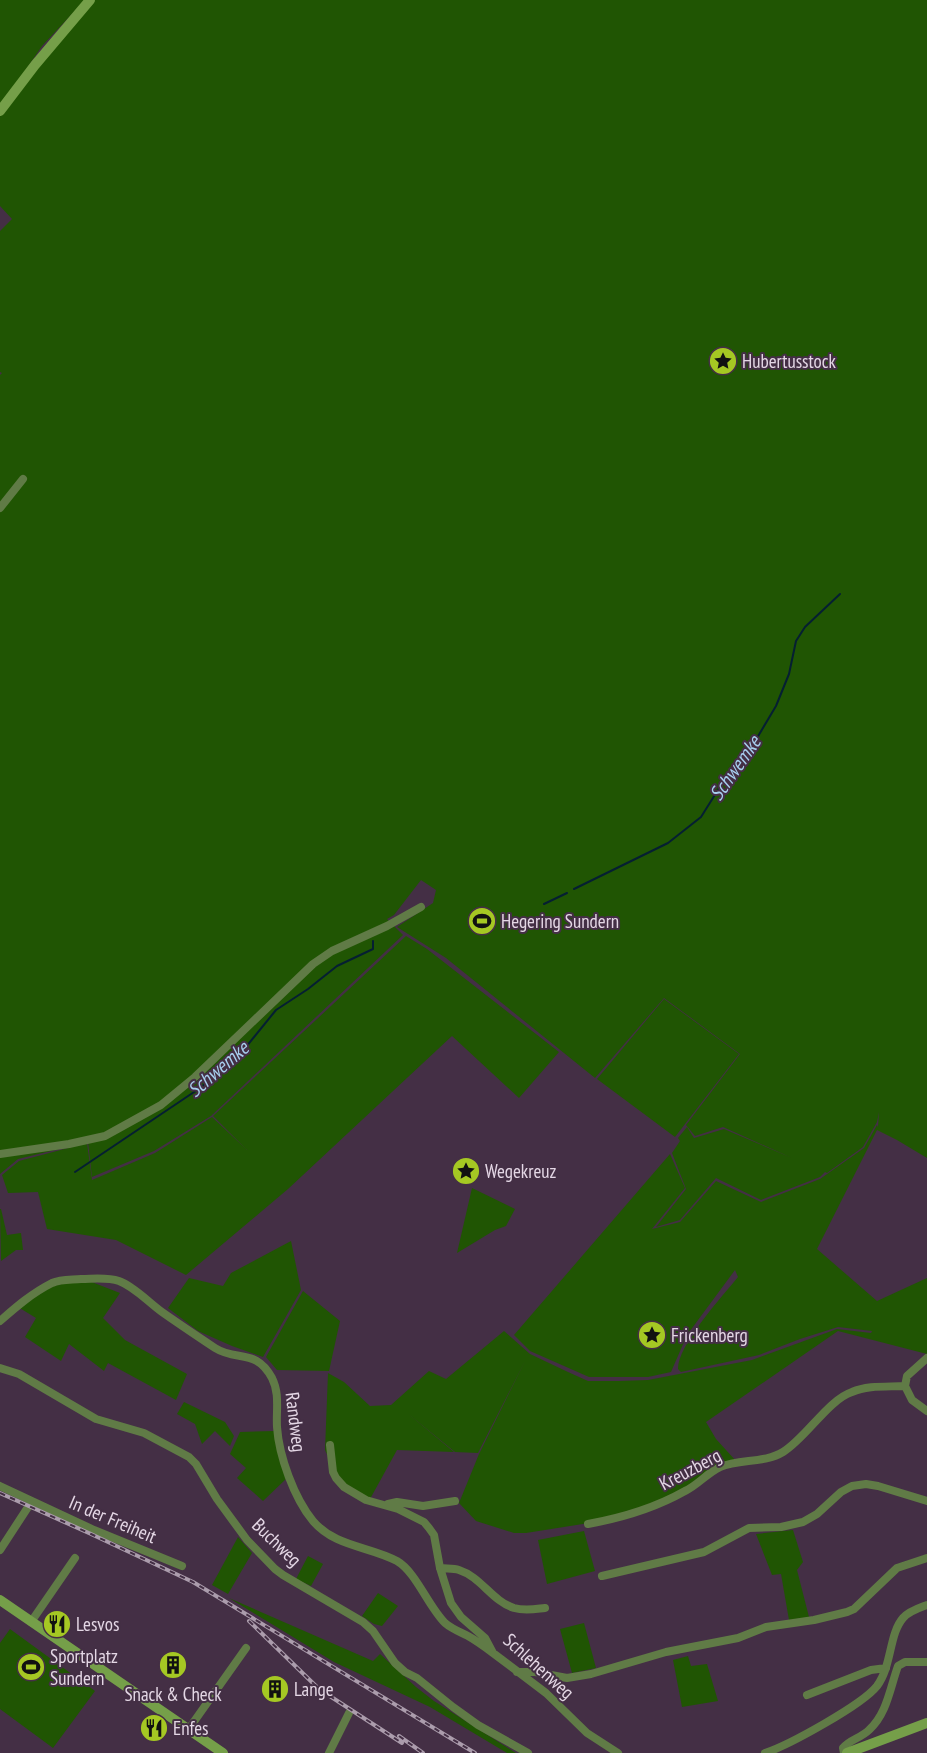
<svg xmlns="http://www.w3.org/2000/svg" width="927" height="1753" viewBox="0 0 927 1753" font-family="'PT Sans Narrow',sans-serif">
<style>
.green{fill:#205503}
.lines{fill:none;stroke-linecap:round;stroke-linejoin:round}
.stream{stroke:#051f32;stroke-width:2}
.minor{stroke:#607b46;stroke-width:8}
.secondary{stroke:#759f49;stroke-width:10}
.rail-casing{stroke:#ab9cac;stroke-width:4}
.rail{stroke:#442f45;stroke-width:2;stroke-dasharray:5.5;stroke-linecap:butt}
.labels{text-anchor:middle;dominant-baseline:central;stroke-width:4;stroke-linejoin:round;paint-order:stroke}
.poi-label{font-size:19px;fill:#e4d7e5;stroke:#442f45;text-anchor:start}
.street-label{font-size:19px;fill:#e4d7e5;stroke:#442f45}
.water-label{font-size:20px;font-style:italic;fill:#a7ceee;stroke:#442f45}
</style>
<rect width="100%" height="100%" fill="#442f45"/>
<path class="green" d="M 0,0 L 85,0 L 42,46 L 0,108 Z
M 93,0 L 927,0 L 927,1158 L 897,1140 L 877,1130 L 817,1249 L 877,1301 L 927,1278 L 927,1354 L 838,1331 L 706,1422 L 716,1439 L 736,1461 L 667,1499 L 589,1523 L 526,1533 L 514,1533 L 476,1521 L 459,1503 L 479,1454 L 525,1361 L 478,1453 L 455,1452 L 406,1412 L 454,1452 L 397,1450 L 370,1499 L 348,1490 L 338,1478 L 325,1450 L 328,1373 L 344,1382 L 370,1406 L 391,1405 L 429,1371 L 446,1379 L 504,1331 L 530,1354 L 568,1372 L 588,1381 L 619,1381 L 648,1380 L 752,1360 L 837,1329 L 871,1333 L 872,1331 L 838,1327 L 800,1339 L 759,1355 L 681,1372 L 678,1369 C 678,1344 722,1297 738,1277 L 735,1270 L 687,1335 L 671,1372 L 648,1377 L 589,1377 L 530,1351 L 514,1335 L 670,1154 L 685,1188 L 652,1229 L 680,1222 L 716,1181 L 761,1202 L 820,1179 L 864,1148 L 877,1125 L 878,1127 L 879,1112 L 877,1122 L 863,1147 L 827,1173 L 825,1172 L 820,1177 L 761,1200 L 716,1178 L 680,1220 L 656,1227 L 686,1189 L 672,1153 L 680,1141 L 678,1138 L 687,1127 L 694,1138 L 724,1129 L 792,1158 L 723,1127 L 695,1136 L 686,1125 L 740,1054 L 664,998 L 595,1078 L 446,958 L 397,927 L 433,903 L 436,890 L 421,880 L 394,915 L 387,919 L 403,935 L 211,1116 L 154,1151 L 92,1177 L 88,1142 L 18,1159 L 0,1174 L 0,375 L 2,373 L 0,372 L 0,231 L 12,219 L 0,206 L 0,111 Z
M 406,936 L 427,949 L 559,1052 L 519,1098 L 452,1036 L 288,1189 L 186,1275 L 116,1240 L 47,1229 L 38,1192 L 8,1193 L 2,1175 L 19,1161 L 87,1143 L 92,1180 L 155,1153 L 212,1117 L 247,1150 L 213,1116 Z
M 664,999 L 739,1054 L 675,1137 L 597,1079 Z
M 472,1188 L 515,1209 L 506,1226 L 495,1230 L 457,1253 Z
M 0,1209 L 1,1209 L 7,1235 L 21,1233 L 23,1250 L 16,1250 L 1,1261 Z
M 291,1241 L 301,1290 L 263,1357 L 232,1346 L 198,1331 L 168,1308 L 189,1278 L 223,1286 L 231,1273 Z
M 84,1279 L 120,1293 L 103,1318 L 125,1340 L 187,1374 L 176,1400 L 108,1363 L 104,1371 L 69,1344 L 61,1361 L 25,1337 L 36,1318 L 18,1307 L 53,1286 Z
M 303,1291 L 340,1321 L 329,1371 L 277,1370 L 266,1357 Z
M 184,1402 L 225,1422 L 234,1436 L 230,1446 L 215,1431 L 202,1444 L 195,1424 L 177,1414 Z
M 275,1431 L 286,1479 L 263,1501 L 237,1478 L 246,1468 L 230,1454 L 240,1432 Z
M 793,1530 L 803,1562 L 797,1570 L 809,1617 L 789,1620 L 781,1574 L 772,1575 L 756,1534 Z
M 584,1531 L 595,1571 L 547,1584 L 538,1540 Z
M 238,1537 L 252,1553 L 228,1594 L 212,1585 Z
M 308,1556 L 323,1564 L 311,1586 L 296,1579 Z
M 378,1593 L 398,1606 L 382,1626 L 374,1624 L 362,1616 Z
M 229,1598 L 373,1661 L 380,1654 L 416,1687 L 434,1701 L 516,1753 L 507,1753 L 430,1707 L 334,1662 Z
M 584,1623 L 596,1668 L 572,1673 L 560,1629 Z
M 10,1629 L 95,1691 L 53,1748 L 0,1709 L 0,1643 Z
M 688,1656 L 691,1666 L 707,1664 L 718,1701 L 682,1707 L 673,1660 Z"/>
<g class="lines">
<path class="stream" d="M 574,889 L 668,843 L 701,817 L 728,774 L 757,738 L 776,706 L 789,674 L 796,641 L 805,627 L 840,594
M 544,904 L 567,893
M 75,1172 L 200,1088 L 237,1058 L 276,1010 L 308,989 L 337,966 L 373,949 L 373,941"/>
<path class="minor" d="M 0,508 L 23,479
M 0,1154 L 69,1144 L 105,1136 L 161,1105 L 195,1077 L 313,964 L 332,951 L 387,926 L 421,907
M 0,1321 C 16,1307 32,1293 52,1283 C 61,1279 71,1280 81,1279 C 93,1279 107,1277 119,1281 C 135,1287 148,1302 162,1312 C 179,1324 197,1336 215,1348 C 237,1362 256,1348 272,1378 C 280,1394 276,1410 277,1427 C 279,1456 294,1498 313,1521 C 335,1547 369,1546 397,1561 C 416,1572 428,1606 445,1623 C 452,1629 460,1632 468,1636 C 477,1641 485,1647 493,1653
M 927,1358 L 907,1376 L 905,1386 L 912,1400 L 927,1411
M 0,1368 L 19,1374 L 96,1419 L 144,1433 L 189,1457 L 196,1464 L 217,1499 L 247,1540 L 275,1569 L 283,1575 L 363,1622 L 373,1631 L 395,1663 L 405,1672 L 417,1678 L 453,1707 L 478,1725 L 528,1753
M 330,1445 L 333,1472 L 336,1478 L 344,1487 L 366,1500 L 398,1509 L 424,1522 L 429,1528 L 434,1535 L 440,1568 L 451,1603 L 461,1617 L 485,1638 L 493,1653 L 546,1693 L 587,1733 L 618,1753
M 0,1486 L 94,1530 L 182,1566
M 388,1504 L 397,1502 L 423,1506 L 455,1501
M 588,1524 C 621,1518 655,1508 685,1491 C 698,1485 707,1473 720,1467 C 740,1459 765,1463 783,1452 C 806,1438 828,1400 852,1392 C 868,1385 887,1387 905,1386
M 0,1550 L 32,1501
M 440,1568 C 446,1569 453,1568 459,1570 C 481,1577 492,1601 514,1608 C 525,1611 535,1609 545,1608
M 602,1576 L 704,1552 L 749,1528 L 781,1527 L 803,1522 L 817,1514 L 841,1492 L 852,1486 L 866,1484 L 878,1486 L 927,1501
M 31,1622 L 75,1558
M 517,1672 L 535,1672 L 567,1678 L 591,1674 L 666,1652 L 738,1638 L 766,1627 L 814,1620 L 847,1612 L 854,1609 L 897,1568 L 927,1558
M 807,1695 L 871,1670 L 886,1668
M 188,1730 L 246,1648
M 329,1753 L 349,1713
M 765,1753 C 789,1745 862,1705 877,1686 C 892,1666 889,1634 903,1618 C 909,1611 919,1608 927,1605
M 844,1753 L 843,1748 C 849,1740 861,1738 869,1730 C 887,1714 890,1688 898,1666 L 905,1662 L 927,1662"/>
<path class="secondary" d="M 0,111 L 35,65 L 90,0
M 0,1600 L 223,1753
M 847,1753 L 927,1723"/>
<defs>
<path id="rail" d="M 0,1493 L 91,1534 L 193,1582 L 475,1753
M 249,1621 L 319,1689 L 402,1743
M 399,1736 L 423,1753"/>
</defs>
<use href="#rail" class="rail-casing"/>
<use href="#rail" class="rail"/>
</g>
<defs>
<symbol id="sight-disc" viewBox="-11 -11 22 22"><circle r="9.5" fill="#a5c823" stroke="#442f45"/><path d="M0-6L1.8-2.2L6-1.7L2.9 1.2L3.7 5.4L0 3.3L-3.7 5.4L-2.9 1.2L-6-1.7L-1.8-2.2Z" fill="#111"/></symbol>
<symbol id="stadium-disc" viewBox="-11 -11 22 22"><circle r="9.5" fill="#a5c823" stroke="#442f45"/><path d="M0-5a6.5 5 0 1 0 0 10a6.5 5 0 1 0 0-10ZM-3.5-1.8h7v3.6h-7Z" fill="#111"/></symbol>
<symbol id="restaurant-disc" viewBox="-11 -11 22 22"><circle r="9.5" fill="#a5c823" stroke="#442f45"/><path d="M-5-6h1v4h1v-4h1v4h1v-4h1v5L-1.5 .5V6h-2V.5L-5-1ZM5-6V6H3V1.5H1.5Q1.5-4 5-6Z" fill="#111"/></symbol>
<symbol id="building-disc" viewBox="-11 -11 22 22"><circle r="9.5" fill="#a5c823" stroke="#442f45"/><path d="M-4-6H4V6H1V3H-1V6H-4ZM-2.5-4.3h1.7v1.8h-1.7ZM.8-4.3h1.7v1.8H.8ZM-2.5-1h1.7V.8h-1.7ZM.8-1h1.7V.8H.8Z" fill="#111"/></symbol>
</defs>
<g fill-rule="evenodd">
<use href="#sight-disc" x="707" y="345" width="32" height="32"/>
<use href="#stadium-disc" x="466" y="905" width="32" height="32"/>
<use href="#sight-disc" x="450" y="1155" width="32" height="32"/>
<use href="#sight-disc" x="636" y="1319" width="32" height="32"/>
<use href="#restaurant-disc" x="41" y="1608" width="32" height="32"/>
<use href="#building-disc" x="157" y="1649" width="32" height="32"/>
<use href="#stadium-disc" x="15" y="1651" width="32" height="32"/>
<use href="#building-disc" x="259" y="1673" width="32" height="32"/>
<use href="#restaurant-disc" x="138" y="1712" width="32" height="32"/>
</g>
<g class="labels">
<g class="poi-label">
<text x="742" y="361">Hubertusstock</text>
<text x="501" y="921">Hegering Sundern</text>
<text x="485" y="1171">Wegekreuz</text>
<text x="671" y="1335">Frickenberg</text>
<text x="76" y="1624">Lesvos</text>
<text x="50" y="1656">Sportplatz<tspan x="50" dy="22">Sundern</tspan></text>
<text x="294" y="1689">Lange</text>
<text x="173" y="1694" text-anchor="middle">Snack &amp; Check</text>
<text x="173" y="1728">Enfes</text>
</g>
<g class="street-label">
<text transform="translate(296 1422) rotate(83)">Randweg</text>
<text transform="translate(690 1469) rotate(-28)">Kreuzberg</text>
<text transform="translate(113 1519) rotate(23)">In der Freiheit</text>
<text transform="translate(277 1542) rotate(44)">Buchweg</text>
<text transform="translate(539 1666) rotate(42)">Schlehenweg</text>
</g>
<g class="water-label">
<text transform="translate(735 768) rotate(-55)">Schwemke</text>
<text transform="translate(218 1069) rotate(-41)">Schwemke</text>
</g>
</g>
</svg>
